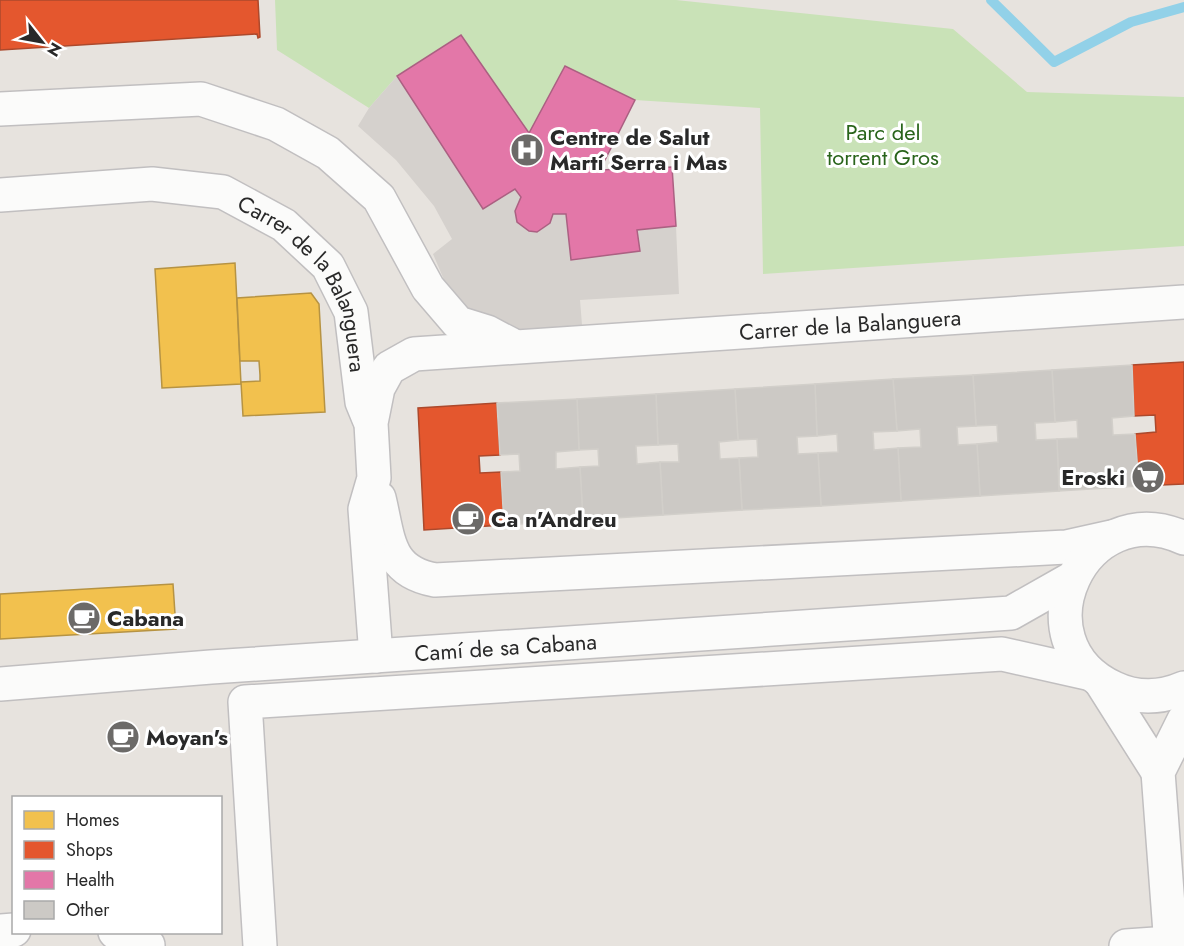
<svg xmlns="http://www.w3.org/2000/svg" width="1184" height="946" font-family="Jost,sans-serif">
	<rect width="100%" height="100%" fill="#e7e3de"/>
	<path fill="#c9e2b7" d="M275,0h401l277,29 74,63 157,5v149l-421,28 -3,-166 -125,-8 -70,-34 -36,67 -68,-97 -64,40 -28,32 -92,-58z"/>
	<path fill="#d5d1cd" d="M397,76l86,133 32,-20 6,8 -6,13 2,12 12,9 9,1 12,-9 3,-9h13l5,46 68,-9 -2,-21 39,-4 3,68 -99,6 2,25 -65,5 -63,-27 -21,-49 19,-15 -18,-33 -38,-46 -38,-34 11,-18z"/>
	<g fill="#f2c14e" stroke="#b69343" stroke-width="1.5">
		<path d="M235,263l6,121 -79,4 -7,-119z"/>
		<path d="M311,293l8,11 6,108 -82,4 -2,-34 19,-1v-6l-1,-14h-19l-3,-63z"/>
		<path d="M173,584l3,45 -176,10v-45z"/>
	</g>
	<g fill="#e4572e" stroke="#ac492c" stroke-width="1.5">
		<path d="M0,0h258l2,37 -2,1 -1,-4 -257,16z"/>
		<path d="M1184,362v122l-45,2 -4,-52 21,-2 -1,-17 -21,1 -2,-51z"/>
		<path d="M497,403l3,52 -21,1 1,17 21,-1 3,53 -80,5 -6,-122z"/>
	</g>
	<path fill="#e377a8" stroke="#ab6082" stroke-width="1.5" d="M461,35l68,98 36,-67 70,34 -35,70 72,-3 4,59 -39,4 3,21 -69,9 -5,-46h-13l-3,9 -13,9 -8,-1 -12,-9 -2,-11 6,-14 -6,-8 -32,20 -86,-133z"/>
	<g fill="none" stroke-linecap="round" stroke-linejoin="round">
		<path stroke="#92d1e8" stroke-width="10" d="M991,0l63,62 77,-40 53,-15"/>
	</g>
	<g fill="#ccc9c5" stroke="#d2cfca" stroke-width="1.5">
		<path d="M1132,365l2,51 -22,2 1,17 22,-1 4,52 -80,5 -2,-52 21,-1 -1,-18 -22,2 -3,-52z"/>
		<path d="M1052,370l3,52 -20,1 1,17 21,-1 2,52 -79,5 -3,-52 21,-2 -1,-17 -21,1 -3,-51z"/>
		<path d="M973,375l3,51 -19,1 1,18 19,-1 3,52 -79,5 -3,-53 23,-1 -1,-18 -23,2 -4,-52z"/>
		<path d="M893,379l4,52 -24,1 1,18 24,-2 3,53 -80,5 -3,-53 20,-1 -1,-18 -20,2 -2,-52z"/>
		<path d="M815,384l2,52 -20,1 1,17 20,-1 3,53 -79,4 -3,-52 19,-1 -1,-18 -19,1 -3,-51z"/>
		<path d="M735,389l3,51 -19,2 1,17 19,-1 3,52 -79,5 -3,-53h19l-1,-18 -20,1 -2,-51z"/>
		<path d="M656,394l2,51 -22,1 1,18 23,-2 3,53 -80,5 -3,-53 19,-1 -1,-17 -19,1 -2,-51z"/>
		<path d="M577,399l2,51 -23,2v17l24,-2 3,53 -79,5 -3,-53 19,-1 -1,-17 -19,1 -3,-52z"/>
	</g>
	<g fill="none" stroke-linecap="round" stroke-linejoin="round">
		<defs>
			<g id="minor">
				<path d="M0,109l201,-10 75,25 52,29 51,45 49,90 30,35 29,9 23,12"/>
				<path id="s1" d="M0,195l152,-11 71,8 61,33 44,41 23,46 11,90 7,17"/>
				<path d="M379,498c10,41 8,73 56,82l631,-33 45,-10"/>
				<path d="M1184,538c-101,-46 -170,104 -70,150 23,11 47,10 70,0"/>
				<path id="s2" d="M376,656l-11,-147 9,-31 -3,-55 7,-35 11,-20 25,-14 770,-52"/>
				<path d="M1101,682l57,90"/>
				<path id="s3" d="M0,684l211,-17 800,-54 60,-34"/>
				<path d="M0,931l14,-1"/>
				<path d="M115,932l33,13"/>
				<path d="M260,946l-15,-244 757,-48 89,20"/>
				<path d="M1126,946l58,-4"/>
				<path d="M1171,946l-13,-174 26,-52"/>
			</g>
		</defs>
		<use href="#minor" stroke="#c1bfc0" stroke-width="36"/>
		<use href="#minor" stroke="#fbfbfa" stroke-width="33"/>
	</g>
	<defs>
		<symbol id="hospital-disc" viewBox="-11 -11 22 22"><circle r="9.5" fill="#6c6a68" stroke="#fff"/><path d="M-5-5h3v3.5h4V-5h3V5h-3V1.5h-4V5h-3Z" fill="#fff"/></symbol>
		<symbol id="supermarket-disc" viewBox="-11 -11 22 22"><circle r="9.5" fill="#6c6a68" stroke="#fff"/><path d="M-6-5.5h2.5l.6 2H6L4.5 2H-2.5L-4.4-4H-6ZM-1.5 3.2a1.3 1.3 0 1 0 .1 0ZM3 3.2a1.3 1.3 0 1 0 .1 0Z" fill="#fff"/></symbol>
		<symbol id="cafe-disc" viewBox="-11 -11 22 22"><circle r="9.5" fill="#6c6a68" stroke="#fff"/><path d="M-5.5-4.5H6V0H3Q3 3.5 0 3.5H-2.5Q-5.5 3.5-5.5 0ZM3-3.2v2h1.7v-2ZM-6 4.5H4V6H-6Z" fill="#fff"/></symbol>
	</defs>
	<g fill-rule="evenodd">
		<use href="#hospital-disc" x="508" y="131" width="38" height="38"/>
		<use href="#supermarket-disc" x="1129" y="458" width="38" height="38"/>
		<use href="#cafe-disc" x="449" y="500" width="38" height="38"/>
		<use href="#cafe-disc" x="65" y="599" width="38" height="38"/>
		<use href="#cafe-disc" x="104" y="718" width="38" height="38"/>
	</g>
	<g text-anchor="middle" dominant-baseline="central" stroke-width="6" stroke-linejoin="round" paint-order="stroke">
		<g font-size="22" fill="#29641b" stroke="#fff">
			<text x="883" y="132">Parc del<tspan x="883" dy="25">torrent Gros</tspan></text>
		</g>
		<g font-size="22" font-weight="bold" fill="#292929" stroke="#fff" text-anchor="start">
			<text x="550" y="137">Centre de Salut<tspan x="550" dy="25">Martí Serra i Mas</tspan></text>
			<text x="1125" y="477" text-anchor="end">Eroski</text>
			<text x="491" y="519">Ca n'Andreu</text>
			<text x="107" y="618">Cabana</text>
			<text x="146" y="737">Moyan's</text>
		</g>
		<g font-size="22" fill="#292929" stroke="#fff">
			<text stroke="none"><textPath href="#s1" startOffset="354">Carrer de la Balanguera</textPath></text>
			<text stroke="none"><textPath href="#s2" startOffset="759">Carrer de la Balanguera</textPath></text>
			<text stroke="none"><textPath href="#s3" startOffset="507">Camí de sa Cabana</textPath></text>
		</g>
	</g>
	<rect x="12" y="796" width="210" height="138" fill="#ffffff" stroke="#a9a9a9" stroke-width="1.5"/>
	<rect x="24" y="811" width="30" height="18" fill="#f2c14e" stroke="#a9a9a9" stroke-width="1.5"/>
	<text x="66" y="826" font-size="18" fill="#292929">Homes</text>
	<rect x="24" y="841" width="30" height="18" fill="#e4572e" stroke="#a9a9a9" stroke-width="1.5"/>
	<text x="66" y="856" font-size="18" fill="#292929">Shops</text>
	<rect x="24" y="871" width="30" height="18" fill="#e377a8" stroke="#a9a9a9" stroke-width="1.5"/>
	<text x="66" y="886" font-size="18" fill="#292929">Health</text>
	<rect x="24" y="901" width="30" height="18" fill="#ccc9c5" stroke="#a9a9a9" stroke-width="1.5"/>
	<text x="66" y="916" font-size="18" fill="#292929">Other</text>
	<g transform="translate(42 42) rotate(121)" stroke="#ffffff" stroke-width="4.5" paint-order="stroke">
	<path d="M0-4.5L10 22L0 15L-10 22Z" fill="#292929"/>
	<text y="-9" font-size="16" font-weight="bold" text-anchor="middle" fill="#292929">N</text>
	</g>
</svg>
